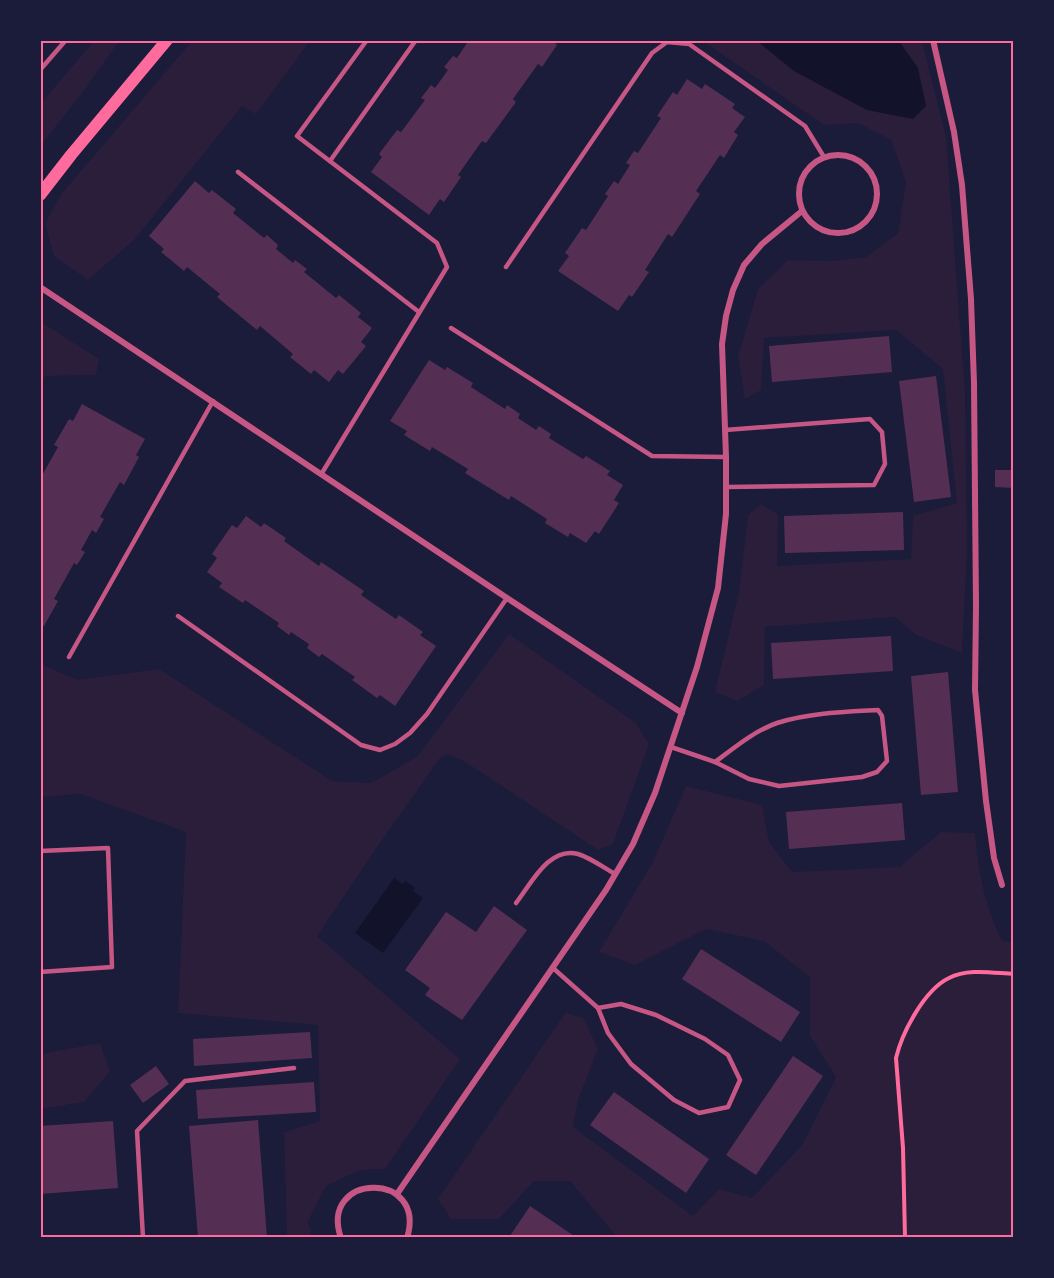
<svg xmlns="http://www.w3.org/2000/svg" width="1054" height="1278" font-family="'Sofia Sans Condensed',sans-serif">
	<rect width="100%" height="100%" fill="#1b1b3a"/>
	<g fill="#2a1e3b">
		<path d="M94,41h25l-34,48 -44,56v-42z"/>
		<path d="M192,41h118l-54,73 -14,-8 -108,134 -46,40 -34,-24 -9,-33 17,-30z"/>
		<path d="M703,41h219l24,96 19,256 2,157 -5,103 -46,-18 -21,-18 -130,10 -1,58 -27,16 -22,-9 24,-100 9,-77 13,-11 17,10 -1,52 134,-7 2,-43 44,-13 -14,-134 -47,-39 -132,8 -3,52 -16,9 -7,-42 20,-68 30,-29 44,1 34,-4 32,-24 8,-51 -15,-42 -33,-17 -34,2z"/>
		<path d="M41,322l58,37 -3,16 -51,1 -4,7z"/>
		<path d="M509,634l127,89 13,21 -36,100 -15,6 -131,-87 -19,-9 -8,4 -65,92 -58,86 143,123 -75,110 -25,1 -34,16 -18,35 4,16h-25l-3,-105 36,-11 -2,-96 -140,-12 8,-181 -105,-38 -40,3v-133l36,16 82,-11 173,112 39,2 46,-26z"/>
		<path d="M686,786l76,19 7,37 23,30 107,-5 42,-35 34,1c3,40 10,71 27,108l11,1v295h-396l-47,-56h-36l-35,38h-48l-13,-20 128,-187 18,7 14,30 -20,51 -5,27 120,89 26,-27 33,9 51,-54 33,-67 -26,-41v-59l-46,-36 -58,-12 -71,36 -36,-13 54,-90z"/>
		<path d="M100,1043l10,28 -26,31 -43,7v-53l5,-3z"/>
	</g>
	<g fill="#12122b">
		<path d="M757,41h142l19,27 8,38 -13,13 -46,-9 -73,-39z"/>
		<path d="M394,878l9,6 2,-3 10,7 -2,3 10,7 -40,55 -28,-20z"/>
	</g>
	<g fill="#542f53">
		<path d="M469,40h86l-1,2 3,3 -15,22 -4,-3 -25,35 3,3 -30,41 -4,-2 -24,34 3,2 -17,25 -4,-3 -11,16 -58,-43 11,-15 -3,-3 18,-24 4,2 24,-32 -4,-2 10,-13 4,3 13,-18 -4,-3 9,-11 4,2z"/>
		<path d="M687,79l15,10 3,-5 30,20 -3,4 13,9 -11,15 4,3 -14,23 -4,-3 -24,36 4,3 -28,43 -4,-3 -23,36 4,2 -17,25 -3,-2 -11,16 -60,-40 11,-15 -4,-3 17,-25 4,2 22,-34 -3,-2 9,-13 4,3 12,-19 -4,-2 8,-12 4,2 23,-35 -4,-2 16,-24 4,3z"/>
		<path d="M195,181l14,12 3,-3 24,19 -3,4 31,25 3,-3 11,10 -2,4 17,14 2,-3 12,9 -3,3 32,26 3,-3 22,18 -3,4 14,11 -11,14 5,4 -23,28 -5,-4 -9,12 -15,-12 -3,4 -21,-17 3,-3 -33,-28 -3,4 -40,-33 3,-3 -33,-27 -3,4 -23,-19 3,-3 -15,-13z"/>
		<path d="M889,336l3,36 -120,10 -3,-36z"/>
		<path d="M429,360l16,10 2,-3 26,16 -2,4 34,22 2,-4 13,9 -2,4 18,12 3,-4 12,8 -2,4 34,21 3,-3 24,15 -3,4 16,10 -9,15 5,3 -20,31 -4,-3 -9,12 -16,-10 -2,4 -23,-14 2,-4 -36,-23 -2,4 -44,-27 3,-4 -36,-22 -2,4 -26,-16 3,-4 -17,-10z"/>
		<path d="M936,376l15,121 -37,5 -15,-121z"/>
		<path d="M82,404l63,35 -9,16 3,2 -15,28 -4,-3 -20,35 4,2 -8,14 -4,-3 -11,20 4,2 -8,13 -3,-2 -20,36 4,2 -14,25 -4,-2v-145l18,-32 -4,-2 15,-26 4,2z"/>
		<path d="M995,470h19v18l-19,-1z"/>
		<path d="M903,512l1,38 -119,3 -1,-37z"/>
		<path d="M246,516l15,11 3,-4 22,15 -2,3 35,25 2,-4 43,29 -3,4 35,24 3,-4 24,17 -3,3 16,11 -41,60 -15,-11 -3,3 -25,-18 3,-3 -33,-23 -3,3 -12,-9 2,-4 -18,-12 -2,3 -12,-9 2,-3 -34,-23 -2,3 -24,-16 3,-4 -15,-11 10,-14 -5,-4 20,-29 5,3z"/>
		<path d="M891,636l2,35 -120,8 -2,-36z"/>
		<path d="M948,672l10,120 -37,3 -10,-119z"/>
		<path d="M902,803l3,37 -116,9 -3,-37z"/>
		<path d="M494,906l33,24 -65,90 -37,-25 5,-7 -25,-18 41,-58 30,20z"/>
		<path d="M701,949l99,63 -19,30 -99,-63z"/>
		<path d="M310,1032l2,26 -118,8 -1,-27z"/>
		<path d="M793,1056l30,20 -67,99 -30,-20z"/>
		<path d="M156,1066l13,18 -26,19 -13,-18z"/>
		<path d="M314,1082l2,30 -118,7 -2,-29z"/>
		<path d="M614,1092l95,67 -23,34 -96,-68z"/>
		<path d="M258,1120l9,118h-69l-9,-112z"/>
		<path d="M113,1121l5,67 -78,6v-68z"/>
		<path d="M530,1206l47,32 -67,-2z"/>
	</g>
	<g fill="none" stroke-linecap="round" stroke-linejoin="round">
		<path stroke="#ff6b9d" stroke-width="4" d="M905,1238l-2,-90 -7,-90c6,-25 28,-68 53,-80 19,-10 44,-5 65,-4"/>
		<g stroke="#c65784" stroke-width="4.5">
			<path d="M40,70l26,-30"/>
			<path d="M330,161l86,-121"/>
			<path d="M238,172l181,140"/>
			<path d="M506,267l146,-214 15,-11 22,2 116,82 19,31"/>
			<path d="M451,328l201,128 74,1"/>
			<path d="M725,430l145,-11 12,13 3,32 -11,21 -148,2"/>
			<path d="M322,473l125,-206 -10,-24 -140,-107 70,-96"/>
			<path d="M178,616l183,129 19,5 15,-6 15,-11 17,-19 80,-116"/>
			<path d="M69,657l144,-256"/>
			<path d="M878,710l4,6 5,45 -10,11 -15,5 -83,9 -30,-7 -34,-17c19,-14 39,-31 62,-39 32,-10 67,-11 101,-13z"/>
			<path d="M671,747l44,15"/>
			<path d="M40,851l68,-3 4,119 -72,5"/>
			<path d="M516,903c15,-19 33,-57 62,-49 13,4 26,14 37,20"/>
			<path d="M553,968l45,40"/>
			<path d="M621,1004l35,11 49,24 23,16 12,25 -12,27 -29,6 -25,-13 -43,-36 -23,-31 -10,-25z"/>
			<path d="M143,1238l-6,-107 48,-50 109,-13"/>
		</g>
		<g stroke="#c65784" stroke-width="6">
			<path d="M933,40l21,92 8,53 9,114 3,84 2,223 -1,84 11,111 8,57 8,27"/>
			<circle cx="838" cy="194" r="39"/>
			<path d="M40,287l467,311 175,115"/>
			<path d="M397,1194l209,-304 27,-46 22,-51 42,-126 21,-79 8,-74v-57l-4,-113 4,-28 7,-26 11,-25 18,-21 40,-33"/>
			<path d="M341,1238c-23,-66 87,-68 66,0"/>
		</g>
		<path stroke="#ff6b9d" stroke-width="12" d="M40,195l31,-40 96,-115"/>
	</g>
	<rect width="1054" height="1278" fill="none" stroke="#1b1b3a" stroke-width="84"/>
	<rect x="42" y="42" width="970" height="1194" fill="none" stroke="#ff6b9d" stroke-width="2"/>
</svg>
